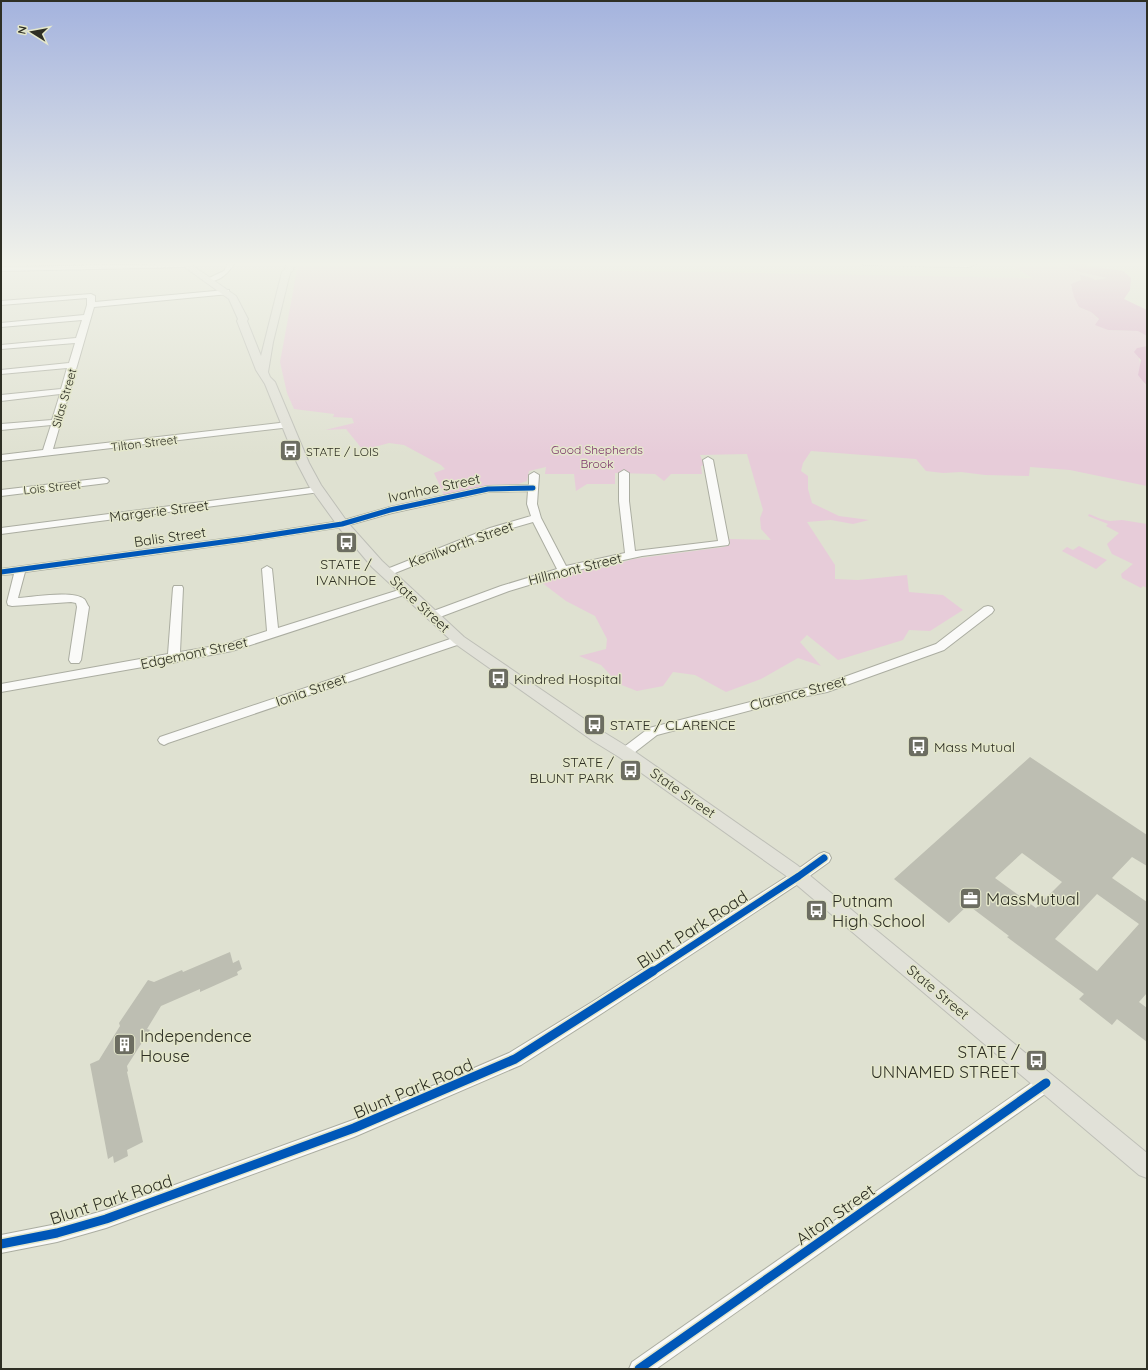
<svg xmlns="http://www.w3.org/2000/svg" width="1148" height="1370" font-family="Quicksand,sans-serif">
	<rect width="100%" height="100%" fill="#dfe1d1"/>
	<g fill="#e7ccd9">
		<path d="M1008,263h52l20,9 28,6 -13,2 -6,-3 -9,-1 1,4 -2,27 12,5 8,8 -3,5 12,5 30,1 9,5v10l-10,2 7,36 3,2v100l-77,-16 -40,-3 -1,9 -44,-1 -24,-3 -18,1 -17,-2 -10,-12 -105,-8 -8,12 -2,8 7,5v13l4,14 27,13 30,4 -16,4 -22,-4 -24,2 28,43v14l23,1 49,-5 2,17 34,3 20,15 -33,21 -21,-1 -6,10 -65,20 -31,-25 -7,7 21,24 -23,-8 -37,21 -35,13 -31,-17 -22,-3 -10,14 -26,5 -18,-7 -18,-19 -22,-9 27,-7 1,-10 -12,-23 -29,-15 -25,-19 46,-13 21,-2 25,-8 91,-12 6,-2 -1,-6 42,1 -10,-11 -1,-11 3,-8 -16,-56 -47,1 4,10 -3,1 1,8h-31l-7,7 -9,-7 -40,-1v11h-28l-11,7 -2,-17h-29l1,-7 -17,4 -2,10 -9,3 -29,1 -45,10 -10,-22 11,-4 -4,-4 -37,-20 -15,-2 -26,7 -17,-21 -21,1 29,-7 -2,-5 -19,-1 1,-3 -40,-5 -7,-16 -7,-31 18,-97 734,13z"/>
		<path d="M1089,514l12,5 9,2 12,-1 25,4v64l-4,-2 -2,2 -19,-10 -1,-4 12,-10 -21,-10 -5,-10 12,-11 -13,-7 2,-2 -20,-8z"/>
		<path d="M1079,546l28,14 -11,9 -34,-18 5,-4 6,3z"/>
	</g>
	<g fill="#deb2ce">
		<path d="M1060,263h25l3,3 35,5 8,7 -1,12 -6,9 23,11v26l-9,-5 -30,-1 -13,-5 4,-6 -8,-7 -12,-5 -5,-10 -3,-13 10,-4 -1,-5 9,2 6,3 12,-2 -27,-6z"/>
		<path d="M1147,346v40l-9,-11 3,-15 -7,-8 3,-4z"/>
	</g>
	<g fill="#bdbeb2" fill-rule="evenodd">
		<path d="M1030,757l117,78v31l-15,-9 -20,21 35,24v91l-8,9 8,6v34l-30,-23 -5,6 -33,-26 5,-5 -77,-57 2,-1 -41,-31 -19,18 -55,-44zM1022,853l40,29 -26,26 -41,-30zM1097,894l42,30 -42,47 -42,-32z"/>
		<path d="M230,952l3,11 6,-3 3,9 -5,3 1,3 -38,17v-3l-39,17 -14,23 3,1 -23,36 1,5 -1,1 16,70 -16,8 1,6 -14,7 -1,-7 -5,3 -18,-95 9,-4 21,-34 -1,-3 29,-43 6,2 28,-12 1,2z"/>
	</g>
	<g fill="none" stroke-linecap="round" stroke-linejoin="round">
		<defs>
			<g id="minor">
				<path d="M229,263h6c-6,9 -16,20 -28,18v-2l17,-8z"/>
				<path d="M861,263h118l-11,4 -104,-2z"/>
				<path d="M187,264l3,2 -1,1 -188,4v-4z"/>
				<path d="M226,290h3v4l-135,13 -41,142 235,-27 3,1 1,2 -1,2 -290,34v-6l42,-5 8,-25 -50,5v-6l51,-4 8,-26 -59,7v-6l60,-6 6,-21 -66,6v-4l68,-7 6,-20 -74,6v-4l75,-7 6,-18 -81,7v-4l83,-8 3,-10v-7l-86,7v-4l90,-7 4,2v6z"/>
				<path d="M708,457l5,3 16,83 -1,2 -86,11 -60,13 -73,22 -77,29 -4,-1 -2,-3 2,-3 73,-27 56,-17 -24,-47 -35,10 -108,43 -4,1 -5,-3 1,-2 108,-43 41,-12 -4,-12 1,-13 -40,1 -96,21 -50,14 -97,15 -220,30 -7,26c14,-1 56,-8 66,1 2,1 3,6 5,8l-8,53 -2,3h-8l-2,-3 8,-53 -1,-4 -5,-1 -59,4 -4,-1 -1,-3 7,-28 -13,1v-6l244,-33 96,-15 49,-14 98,-21 41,-1v-10l5,-3 5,3 -2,29 4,14 25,48 59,-13 -6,-52v-28l5,-3 5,3v28l6,50 83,-10 -15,-81z"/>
				<path d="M104,478l3,1 2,2 -2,2 -106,13v-6z"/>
				<path d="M317,487l5,3 -2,2 -319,42v-6z"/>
				<path d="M267,566l5,3 6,59 124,-39h8l1,2 -1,2 -178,58 -53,10 -5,2 -3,-1 -170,30v-8l167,-30 5,-66 1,-2h8l1,2 -3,64 47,-8 40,-13 -5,-62z"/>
				<path d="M988,606l4,1 2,3 -2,3 -48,37 -117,42 -30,6 -140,37 -27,21 -5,2 -5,-2 -1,-3 1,-3 29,-22 148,-38 25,-5 114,-41 48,-37z"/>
				<path d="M459,636l4,1 2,3 -2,3 -295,100 -4,2 -4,-2 -2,-3 2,-3z"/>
				<path d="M824,852l5,2 2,4 -2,4 -25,18 -200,132 -83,53 -167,72 -248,91 -49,14 -56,11v-18l56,-11 49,-14 247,-90 156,-67 83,-51 202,-130 25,-18z"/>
				<path d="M1046,1075l6,2 2,6 -2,6 -396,280h-27l3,-7 408,-285z"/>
			</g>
			<path id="major" d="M179,263h10l47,33 12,23 -1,2 14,35 21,-84 3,-3 2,-6h8l-2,7 -3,3 -17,69 -5,30 2,5 5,5 34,81 12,22 27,38 34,38 82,76 141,96 26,16 166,116 350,288v25l-8,-3 -354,-300 -166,-118 -26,-16 -139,-98 -82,-76 -32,-38 -31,-43 -12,-23 -32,-79 -9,-14 -19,-49 1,-2 -9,-20z"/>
		</defs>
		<use href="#minor" stroke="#abada1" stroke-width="2"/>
		<use href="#major" stroke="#bebfb7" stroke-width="2"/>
		<use href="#minor" fill="#fafaf8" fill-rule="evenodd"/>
		<use href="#major" fill="#e1e1d8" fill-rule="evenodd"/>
		<defs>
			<path id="cycleway-far2" d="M1,572l244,-33 97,-15 48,-14 98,-21 45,-1"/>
			<path id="cycleway-far1" d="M652,972l147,-96 25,-18"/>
			<g id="cycleway">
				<path d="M1,1244l56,-11 49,-14 248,-91 161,-69 138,-88"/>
				<path d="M639,1369l407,-286"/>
			</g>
		</defs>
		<use href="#cycleway-far2" stroke="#e4e7cb" stroke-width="7"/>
		<use href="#cycleway-far1" stroke="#e4e7cb" stroke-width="10"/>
		<use href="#cycleway" stroke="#e4e7cb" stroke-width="12"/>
		<use href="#cycleway-far2" stroke="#0057b8" stroke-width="5"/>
		<use href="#cycleway-far1" stroke="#0057b8" stroke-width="7"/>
		<use href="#cycleway" stroke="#0057b8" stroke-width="9"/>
	</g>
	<linearGradient id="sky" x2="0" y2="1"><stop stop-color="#a4b3de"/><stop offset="0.58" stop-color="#f1f2ea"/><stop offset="1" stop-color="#f1f2ea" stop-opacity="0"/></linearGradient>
	<rect width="1148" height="455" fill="url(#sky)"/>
	<defs>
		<symbol id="bus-square" viewBox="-11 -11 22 22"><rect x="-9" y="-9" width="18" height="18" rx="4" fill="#6c6d61" stroke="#e4e7cb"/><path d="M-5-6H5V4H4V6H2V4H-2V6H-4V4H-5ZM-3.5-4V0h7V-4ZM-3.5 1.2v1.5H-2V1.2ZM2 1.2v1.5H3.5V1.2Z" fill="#fff"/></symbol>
		<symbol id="office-square" viewBox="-11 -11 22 22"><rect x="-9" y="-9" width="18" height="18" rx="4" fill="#6c6d61" stroke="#e4e7cb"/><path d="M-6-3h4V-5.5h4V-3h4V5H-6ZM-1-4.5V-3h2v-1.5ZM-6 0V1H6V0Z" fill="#fff"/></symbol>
		<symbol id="building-square" viewBox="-11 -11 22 22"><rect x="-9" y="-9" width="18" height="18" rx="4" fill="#6c6d61" stroke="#e4e7cb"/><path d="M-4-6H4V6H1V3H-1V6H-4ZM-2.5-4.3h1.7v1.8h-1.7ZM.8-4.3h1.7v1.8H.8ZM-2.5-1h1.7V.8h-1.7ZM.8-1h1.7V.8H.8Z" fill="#fff"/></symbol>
	</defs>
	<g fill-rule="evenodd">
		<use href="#bus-square" x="278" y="438" width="25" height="25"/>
		<use href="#bus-square" x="334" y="530" width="25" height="25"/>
		<use href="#bus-square" x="486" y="666" width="25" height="25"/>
		<use href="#bus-square" x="582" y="712" width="25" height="25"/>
		<use href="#bus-square" x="906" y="734" width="25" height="25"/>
		<use href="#bus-square" x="618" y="758" width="25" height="25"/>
		<use href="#office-square" x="958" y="886" width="25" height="25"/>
		<use href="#bus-square" x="804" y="898" width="25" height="25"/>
		<use href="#building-square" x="112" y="1032" width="25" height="25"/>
		<use href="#bus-square" x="1024" y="1048" width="25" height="25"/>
	</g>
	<g text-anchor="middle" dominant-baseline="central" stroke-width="3" stroke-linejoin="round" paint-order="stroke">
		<g font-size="12" fill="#2e2f24" stroke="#e4e7cb">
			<text transform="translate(64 398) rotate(-74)">Silas Street</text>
			<text transform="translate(144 443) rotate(-7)">Tilton Street</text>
			<text transform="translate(52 487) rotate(-6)">Lois Street</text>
		</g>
		<g font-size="12" fill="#7a3069" stroke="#e4e7cb">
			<text x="597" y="449">Good Shepherds<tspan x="597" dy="14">Brook</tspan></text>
		</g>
		<g font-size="12" fill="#2e2f24" stroke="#e4e7cb" text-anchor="start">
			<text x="306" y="451">STATE / LOIS</text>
		</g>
		<g font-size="14" fill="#2e2f24" stroke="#e4e7cb">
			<text transform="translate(434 488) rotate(-12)">Ivanhoe Street</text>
			<text transform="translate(159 511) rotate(-7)">Margerie Street</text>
			<text transform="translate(170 537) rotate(-8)">Balis Street</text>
			<text transform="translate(461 544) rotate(-20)">Kenilworth Street</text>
			<text transform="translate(575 569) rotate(-14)">Hillmont Street</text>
			<text transform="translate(420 604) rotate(43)">State Street</text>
			<text transform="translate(194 653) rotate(-12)">Edgemont Street</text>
			<text transform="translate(311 690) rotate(-19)">Ionia Street</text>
			<text transform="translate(798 693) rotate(-15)">Clarence Street</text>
			<text transform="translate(683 793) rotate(35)">State Street</text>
			<text transform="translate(938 992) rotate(40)">State Street</text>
		</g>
		<g font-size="14" fill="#2e2f24" stroke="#e4e7cb" text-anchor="start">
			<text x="346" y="564" text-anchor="middle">STATE /<tspan x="346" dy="16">IVANHOE</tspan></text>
			<text x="514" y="679">Kindred Hospital</text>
			<text x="610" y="725">STATE / CLARENCE</text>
			<text x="934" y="747">Mass Mutual</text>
			<text x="614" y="762" text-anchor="end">STATE /<tspan x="614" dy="16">BLUNT PARK</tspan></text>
		</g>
		<g font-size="17" fill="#2e2f24" stroke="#e4e7cb" text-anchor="start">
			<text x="986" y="898">MassMutual</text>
			<text x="832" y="900">Putnam<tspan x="832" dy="20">High School</tspan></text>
			<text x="140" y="1035">Independence<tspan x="140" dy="20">House</tspan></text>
			<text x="1020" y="1051" text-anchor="end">STATE /<tspan x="1020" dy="20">UNNAMED STREET</tspan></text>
		</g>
		<g font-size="17" fill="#2e2f24" stroke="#e4e7cb">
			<text transform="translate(692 929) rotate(-33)">Blunt Park Road</text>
			<text transform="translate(413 1088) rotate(-23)">Blunt Park Road</text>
			<text transform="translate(111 1199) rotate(-18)">Blunt Park Road</text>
			<text transform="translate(835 1214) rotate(-35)">Alton Street</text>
		</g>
	</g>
	<rect width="1148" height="1370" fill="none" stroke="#2e2f24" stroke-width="4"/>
	<g transform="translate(32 32) rotate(281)" stroke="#e4e7cb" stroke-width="3" paint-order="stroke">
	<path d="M0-3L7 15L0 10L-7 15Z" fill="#2e2f24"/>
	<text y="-6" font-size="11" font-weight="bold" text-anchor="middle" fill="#2e2f24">N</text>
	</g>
</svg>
